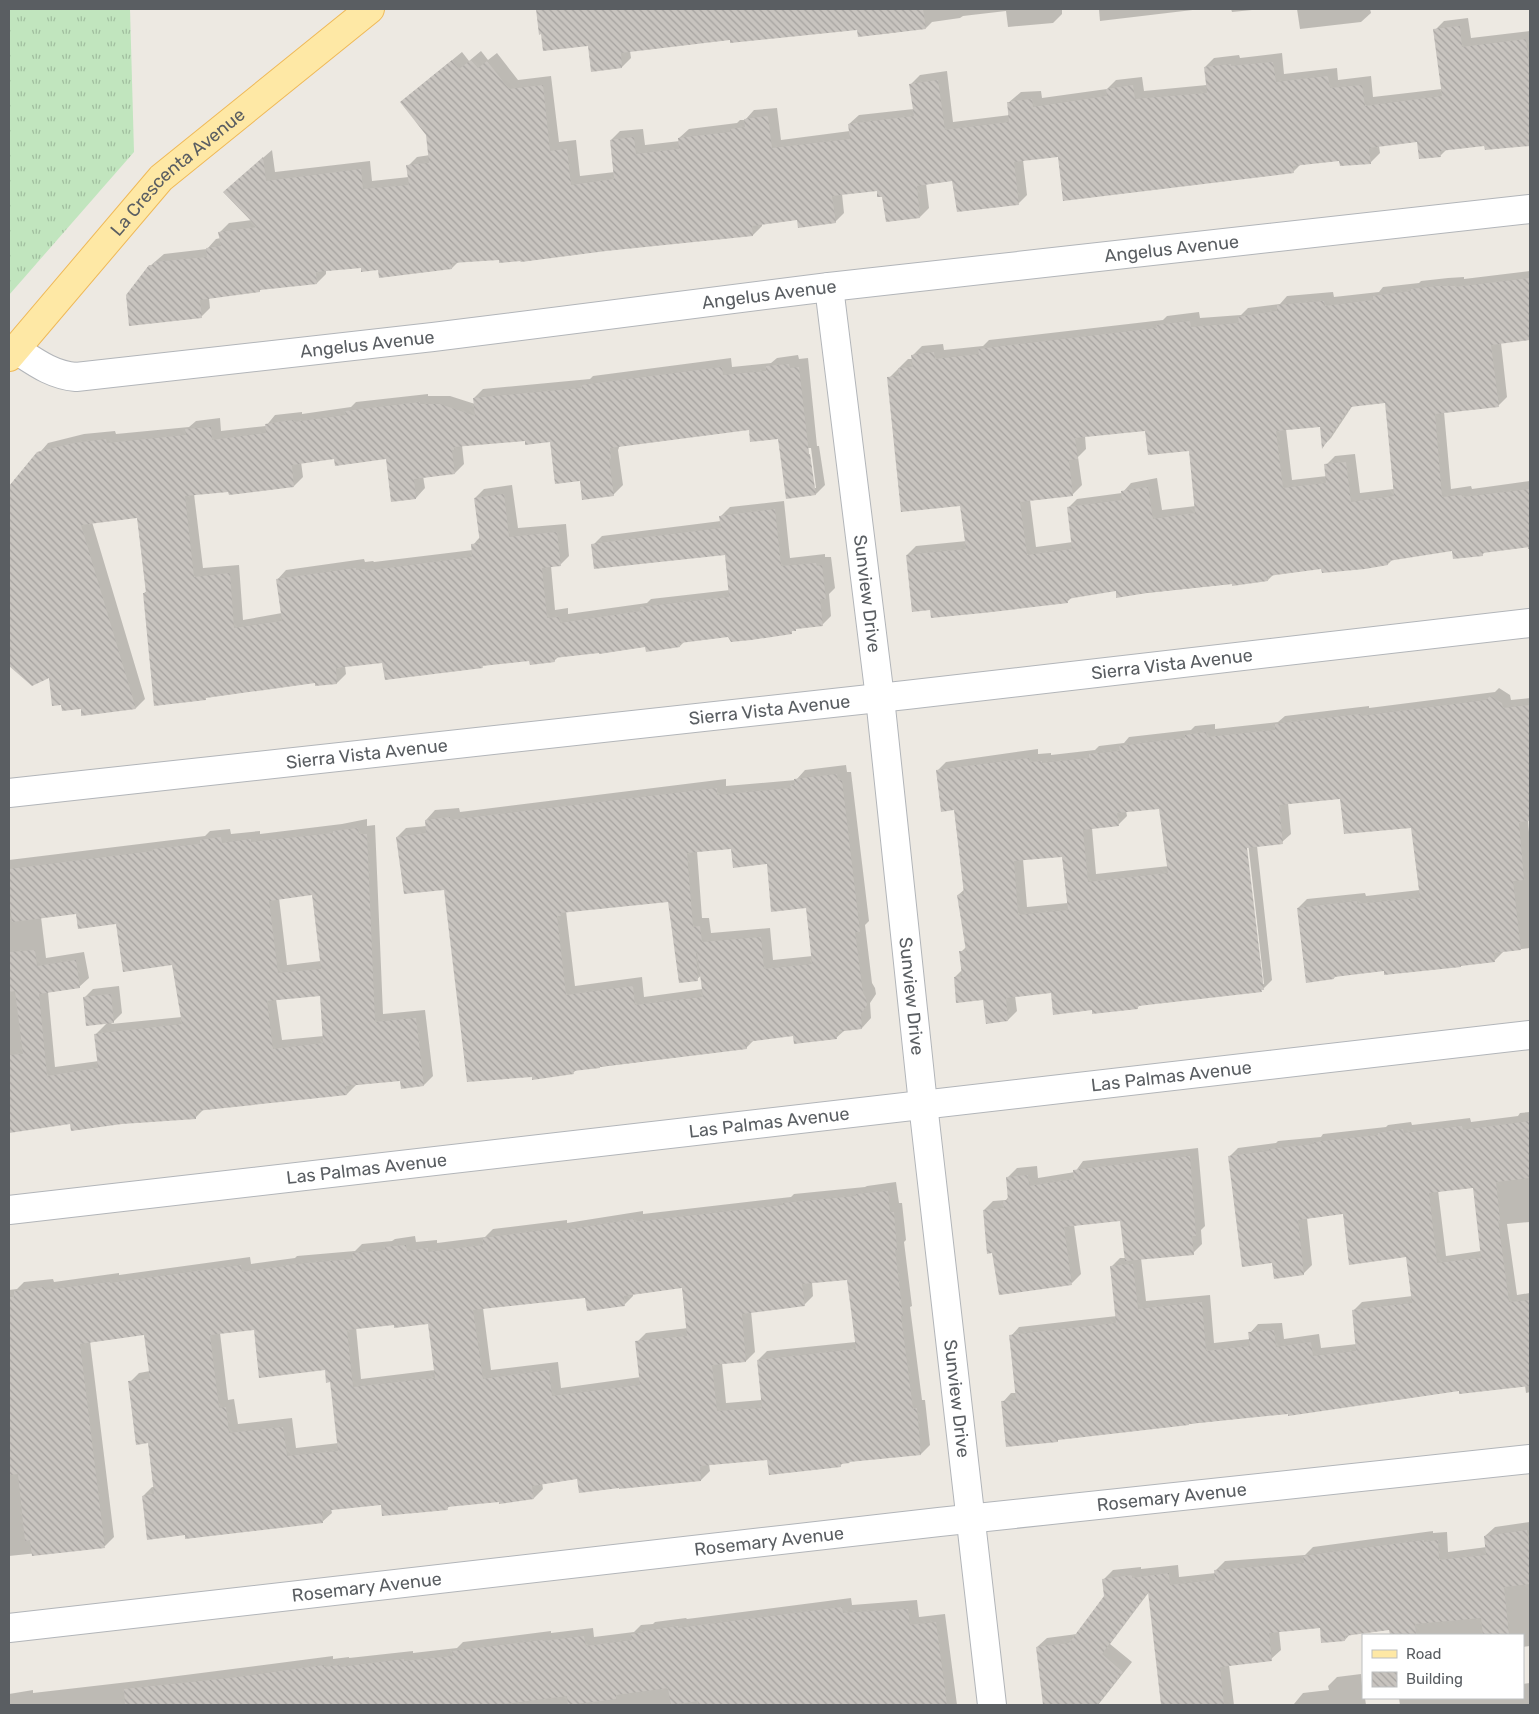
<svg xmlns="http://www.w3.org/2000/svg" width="1539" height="1714" font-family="Rubik,sans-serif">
	<defs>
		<pattern id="grass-tufts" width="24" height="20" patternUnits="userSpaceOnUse" patternTransform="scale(1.25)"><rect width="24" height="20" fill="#c1e5be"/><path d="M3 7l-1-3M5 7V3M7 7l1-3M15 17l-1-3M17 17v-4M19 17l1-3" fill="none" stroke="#a0bd9e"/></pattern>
		<pattern id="building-back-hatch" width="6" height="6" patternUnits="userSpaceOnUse" patternTransform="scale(1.25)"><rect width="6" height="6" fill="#c8c4bf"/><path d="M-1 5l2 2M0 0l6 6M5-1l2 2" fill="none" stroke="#a5a29f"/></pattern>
	</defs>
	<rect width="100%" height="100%" fill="#ede9e2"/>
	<path fill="url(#grass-tufts)" d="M9,9h121l4,143 -125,143z"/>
	<g fill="#0003" fill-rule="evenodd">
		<path d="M537,9h525v5l-9,9 -45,4 -2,-16 -43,5 -3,2 -28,4 -6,6 -43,6 -24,2 -1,-8 -127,10 -101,13 1,7 -9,9 -32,-23 -50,-11z"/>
		<path d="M1099,9h102l-101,12z"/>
		<path d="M1231,9h31l-30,3z"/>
		<path d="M1297,9h73l1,4 -10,9 -61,7z"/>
		<path d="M1468,18l3,20 59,-7v113l-44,5v-5l-39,5 -7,7 -22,-15 -39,5 1,7 -9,9 -31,-2 -39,4 -8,8 -234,-16 -36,4 4,35 -9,9 -65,-24 -27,3 3,25 -9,9 -36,-22 -6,-5 -36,4 2,19 -9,9 -37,-4 -36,5v3l-9,9 -295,27 -6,6 -73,1 -17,-2 -36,3v4l-9,9 -55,5 -3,3 -50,7 1,10 -9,9 -51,-51 14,-12 43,-5 9,-10 5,-1 -1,-6 9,-9 23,-3 -18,-37 38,-33 3,22 95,-11 2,20 37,-4 -1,-11 9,-9 13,-2 -3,-21 -26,-32 61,-50 7,9 12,-10 7,9 9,-7 21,27 33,-4 8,66 17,-2 4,36 35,-4 -4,-32 9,-9 23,-2 2,16 35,-4 -1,-3 10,-9 48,-6 3,-3h5l9,-10 23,-2 4,32 69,-9 -1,-7 10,-9 55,-6 -3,-25 9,-9 27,-4 6,51 57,-7 -2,-12 13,-11 20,-1 1,7 65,-9 9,-9 26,-3 2,14 63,-6 -2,-18 9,-9 25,-3 1,3 42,-5 2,21 53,-6 1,12 33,-4 2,21 69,-8 -7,-59 9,-9z"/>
		<path d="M1530,271v68l-29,4 6,54 -9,9 -54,6 7,77 20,-3 1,3 58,-8v68h-2v-3l-42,5 -3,3 -29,-4 -61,9 -5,5 -66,3 -48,7 -6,6 -151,16v-6l-45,7 -5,5 -160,-47 9,-9 51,-5 -5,-37 -73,-126 19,-19h5v-4l9,-9 21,-2 1,6 39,-4 6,-6 174,-20 4,-4 32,-4 1,6 41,-3 7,-7 32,-4 7,-8 46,-4 1,5 45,-5 4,-5 36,-4 2,-2 27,-3 16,-1v2zM1386,402l8,87 -34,4 -5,-39 -20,2 -9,9 1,11 -35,4 -6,-51 35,-3 2,20 8,-8 22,-33zM1146,430l44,19 6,57 -34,4 -5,-32 -26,5 -9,10 -45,6 -9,9 5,34 -37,5 -6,-47 43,-6 9,-9 -4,-28 8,-8 -1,-13z"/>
		<path d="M798,355l1,4 9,-1 9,88h2l6,39 -9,9 -37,-56 -29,-9 -130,16 -2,5 5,35 -9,9 -31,4 -2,-18 -30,-39 -25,-1 -64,5 2,19 -9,9 -32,3 2,12 -9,10 -24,2 -5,-43 -52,1 -34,4 2,15 -9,9 -100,8 9,74 36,-3 4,55 39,-7 -5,-33 9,-10 78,-11 1,3 8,-1 1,1 99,-12v-5l7,-8 -5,-39 9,-9 28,-4 6,43 48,-4 3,32 -9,9 -9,1 4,44 13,-2v6l79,-11 4,-4 79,-9 -4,-37 -133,-8 9,-9 119,-15v-5l9,-9 54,-6 6,57 35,-4v3h6l4,31 -6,6 2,22 -9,9 -24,2 -7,5 -62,4 -45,6 -4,4h-34l-87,10 -5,5 -23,-2 -46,5 -3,3 -98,-5 -39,4 1,8 -9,9 -21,-2 -109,16 -2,2 -61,-106 3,-2 -9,-74 -46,5 53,177 -9,9h-54l-32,-32 -18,8 -23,-19v-177l39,-45 36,-9 31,-3 1,3 73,-7 7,-6 24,-3 1,13 45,-5 9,-11 27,-3v2l49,-7 5,-5 72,-8v2h22l25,8 -1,-6 9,-9 107,-10 3,-3 138,-18 1,9 39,-4 6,-5zM808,448h3l5,40h-2z"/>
		<path d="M1499,688l11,7 1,5 19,-2v122h-2l2,24v104l-26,3 -10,10 -109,9 -48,5 -3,3 -36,-70 9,-9 58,-6 1,3 54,-6 -8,-63 -70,-30 -54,6 3,31 -9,8 -25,4 15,134 -11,11 -121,14 -2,2 -45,2 -41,-17 -37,4 2,15 -9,9 -23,-22 -30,-21 7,-7 -1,-18 6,-6 -9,-51 7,-6 -10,-80 -18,-38 9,-9 92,-13v5l13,-1v2l44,-5 4,-4 25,-3 5,-6 62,-7 4,-4 20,-2v5l63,-7 7,-6 84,-10v2l126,-16zM1161,807l8,59 -73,8 -4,-46 26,-3 9,-9 -1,-5zM1246,842h2l16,142h-2zM1063,855l5,48 -41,4 -4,-48z"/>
		<path d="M846,765l1,7h4l18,149 -4,4 7,58 3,5 1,6 -6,9 1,15 -9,10 -17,2 -9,8 -42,-4 -39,5 -9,9 -170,22 -3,3 -128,-184 -48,-52 9,-9 21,-2 -1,-6 9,-10 24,-2 1,4 266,-33v7l70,-6 9,-10zM732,847l36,16 39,44 6,49 -40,4 -3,-32 -59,5 -2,-15h-7l-5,-67zM669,901l28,78 5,-4 1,14 -59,8 -2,-20 -67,9 -9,-75z"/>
		<path d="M367,819v7l8,-1 8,189 42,-4 8,66 -9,9 -22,-6 -46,6 -9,9 -143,15 -8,8 -125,5 -62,10v-272l196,-24 5,-5 20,-2 1,5 29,-3v3l82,-10zM313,894l8,67 -34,4 -8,-67zM77,912l40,11 57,40 8,54 -71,7 11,-11 -3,-27 -26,3 -9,9 23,25 -11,11 3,27 -44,6 -7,-75 31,-5 10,-9 -5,-26 -38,6 -5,-41zM321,995l3,41 -42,4 -6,-41z"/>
		<path d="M1530,1112v110l-23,2 10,71 13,-2v99l-4,1 -1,-8 -65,4 -171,24 -229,25 -3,3 -54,-39 8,-9h5l-5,-57 8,-9 98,-11 -6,-49 9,-9h6l-4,-39 -48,6 7,49 -9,9 -88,-73 9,-9 13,-1 3,-4 -1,-19 9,-9 20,-2 1,12 37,-6 8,-11 115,-13 7,78 -4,4 1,14 -9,9 -52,5 5,43 64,-6 4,48 36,-4v-6l8,-9 24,-1 2,16 35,-5 2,14 36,-4 -3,-34 8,-8 51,-6 -6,-40 -63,-43 -37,5 5,47 -9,9 -30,-13 -44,-104 9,-9 38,-5 2,-2 43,-4 2,-3 63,-7 2,-2 23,-3 1,3 58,-7 1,4 47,-6 2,-3zM1474,1186l7,65 -35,5 -8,-66z"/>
		<path d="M896,1182l3,21h3l4,37 -2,2 8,64 -2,1 12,93h3l5,45 -9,9 -70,6 -8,3 -3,3 -72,-8 -59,6 1,7 -9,9 -123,-2 -36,5 1,6 -9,9 -84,7 -3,4 -65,-5 -51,5 1,4 -10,9 -136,12 -43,-38 9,-9h3l-6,-45 -19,-60 9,-9 11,-2 -5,-37 -55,7 24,196 -9,9 -96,10v-266l8,-1 7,-7 29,-3 1,3 65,-9v2l131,-18 1,7 44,-6 2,-2 58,-5 7,-7 30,-3 3,-2 20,-3 1,6 21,-2v3l48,-6 8,-8 74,-9v3l76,-12v3l148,-17 3,-3 71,-7 2,-1zM848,1278l8,64 -89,9 -9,9 4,40 -36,3 -4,-40 24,-2 9,-9 -4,-41 53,-6 9,-9 -1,-14zM683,1287l5,41 -42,5 -9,9 4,35 -80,11 -3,-26 -67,8 -8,-62 103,-11 38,8 9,-9v-2zM430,1322l5,48 -74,9 -5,-52 39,-4zM255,1329l71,40 5,12 8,62 -43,5 -4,-30 -54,6 -4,-25 -6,1 -8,-67z"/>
		<path d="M1530,1522v124l-7,1v-12h-132l-1,-7 -39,5 -6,7 -24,-14 -42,5 2,19 -10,9 -42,6 5,40h-72l-13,-113 -39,52 22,18 -34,43h-54l-7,-58 10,-9 30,-4 28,-37 -1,-18 9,-9 28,-3v2l37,-4 1,12 37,-4v-3l9,-9 80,-6 8,-8 120,-16v2l14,-1 1,20 39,-5 -2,-11 10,-9z"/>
		<path d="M851,1598l1,7 65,-5 2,17 26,-3 12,91h-89l-2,-17 -36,4 2,13h-823v-11l24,-4v3l113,-13 187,-24v3l16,-2v1l64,-7v2l44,-5 6,-6 88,-11v2l42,-5 1,9 40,-5 7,-7 12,-1 2,-2 31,-4 1,1z"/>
		<path d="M1361,1674l2,24h2l1,7h-82l10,-1 9,-11 26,-3 -1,-4 9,-9z"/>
		<path d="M1530,1683v22h-130l-1,-7h124v-14z"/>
	</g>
	<g fill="url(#building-back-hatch)" fill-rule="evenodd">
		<path d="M536,9h387l3,20 -68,8 -1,-7 -127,13v-3l-109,13 1,15 -31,4 -3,-26 -45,5 -2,-17 -2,1z"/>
		<path d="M1460,26l2,21 64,-8 4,37v70l-45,4 -1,-4 -44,5 1,6 -22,2 -2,-17 -48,6 2,16 -31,2 -1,-5 -46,5 1,7 -231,28 -5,-44 -44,5 5,43 -62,7 -5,-31 -35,5 3,32 -34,4 -4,-25h-5v-6l-45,5 4,27 -38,5 -1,-8 -45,6 1,10 -147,15 -85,11 -1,-1 -21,2v-3l-47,3v6l-73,9 -1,-8 -17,2v-4l-45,4 1,12 -57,6v2l-60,8 2,18 -73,8 -3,-31 23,-30h5v-3l53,-5 -1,-9 15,-2 -3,-14 39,-5 -34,-35 40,-35 3,24 95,-12 2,20 46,-4 -3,-20 23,-2 -3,-28 -26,-33 52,-42 7,9 12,-9 7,8 9,-7 22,28 34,-4 7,66 17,-2 4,36 43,-6 -4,-39 24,-3 2,17 43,-5 -1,-11 52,-6v-3l15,-2 -1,-8 24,-3 4,32 78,-9 -2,-15 66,-8 -5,-32 29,-4 7,50 64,-8 -2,-20h4v-1l21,-2 1,8 74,-11 -1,-7 27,-4 2,14 72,-6 -3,-26 27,-3v2l42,-4 3,20 52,-6 2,12 32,-3 3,21 77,-10 -9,-67z"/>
		<path d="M1530,278v62l-39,5 8,62 -64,7 7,83 20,-2 1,2 67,-8v58l-47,6v3l-30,3 -1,-8 -64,10v4l-23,4 -43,4 -1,-4 -53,7v5l-36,5v-2l-85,9 -31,5v-7l-49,8 1,4 -85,10 -52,5 -1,-8 -18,2 -6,-57 60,-6 -6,-43 -59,6 -14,-135 12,-1 -1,-8 15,-1 -2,-12 23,-3 1,7 44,-5 -1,-5 179,-21 -1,-3 34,-4 1,6 48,-4 -1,-6 39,-6v-6l47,-4 1,5 48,-6v-4l38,-5v-2l27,-3h17v1zM1385,403l9,93 -43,6 -5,-40 -22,2 2,19 -43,5 -7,-57 44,-4 2,22 28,-42zM1145,431l3,24 41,-4 6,62 -42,6 -5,-32 -27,4 1,9 -55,7 5,42 -45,6 -7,-53 53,-6 -4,-36 9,-1 -3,-21z"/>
		<path d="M789,364l1,4 9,-1 10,87h1l6,41 -30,4 -8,-60 -28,3 -1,-12 -139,18 1,11h-2l5,37 -32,4 -2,-19 -25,3 -5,-42 -25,3v-4l-71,6v3h-2l3,24 -41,5 2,20 -25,3 -5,-43 -51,7 -1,-7 -42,6 2,22 -65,8 -1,-3 -43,4 9,81 36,-4 4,55 48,-7 -6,-42 80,-11v2l9,-1v2l107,-14 -1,-13 9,-1 -6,-45 30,-4 5,43 48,-5 4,34 -19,2 5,50 12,-1 1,6 81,-12 -1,-4 89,-10 -4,-42 -131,14 -3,-25 130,-16 -2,-12 56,-7 6,57 35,-3 1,3 5,-1 4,34h-6l3,27 -27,3v2h-4v3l-41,6 -20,2 -3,-5 -48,6v4l-34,5 -1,-5 -46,7v-1l-45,5 1,4 -25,3 -1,-4 -47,5 1,2 -98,12 -3,-17 -46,5 1,16 -22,2v-3l-109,15v2l-52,6 -11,-113h3l-9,-75 -56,7 55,184 -55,7v-7l-19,2 -1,-6 -9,1 -3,-28 -17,8 -23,-20v-180l28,-34 37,-9 32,-4 1,4 79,-8 -1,-6 26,-2 1,13 54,-7 -1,-9 28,-4 1,2 52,-7 -1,-4 75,-9v2h20l35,12 -2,-18 109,-10v-3l140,-18 1,8 43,-4v-5z"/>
		<path d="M1490,696l12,7 1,5 27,-3v116l-11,1 5,58 -11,1 8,69 -27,3 1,9 -34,4v1l-77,8v-4l-50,6v2l-28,4 -9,-75 60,-7v3l63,-6 -9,-70 -67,6 -4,-35 -61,6 4,39 -36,4 17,142h-3l1,2 -124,14v3l-46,5v-4l-39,5 -2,-22 -45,5 2,23 -22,3 -3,-24 -27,3 -2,-26 8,-1 -3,-25h7l-9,-56 7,-1 -10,-84 -13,2 -5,-42 93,-12 1,4 12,-1v2l47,-5v-4l31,-3 -1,-5 66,-8v-3l21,-3 1,5 68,-7v-6l85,-10 1,2 125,-16zM1159,809l9,64 -80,9 -5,-52 36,-4 -2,-13zM1062,857l6,53 -50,5 -4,-54z"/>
		<path d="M837,774l1,7 4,-1 18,152h-5l8,61 3,5 1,7 -6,9 1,15 -26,3 1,7 -43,5 -1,-8 -47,6 1,7 -147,18v1l-27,3 1,3 -42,6v-3l-65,5 -23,-192 -40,4 -8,-57 30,-4 -1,-13 25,-3v3l267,-32v7l74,-7 -1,-3h5l-1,-6zM731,849l2,19 34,-4 4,48 35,-4 6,56 -48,5 -3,-32 -59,5 -2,-16 -7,1 -6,-74zM668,902l11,81 19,-2 -2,-28 1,-1 6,45 -68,8 -2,-19 -67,9 -9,-79h4l-1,-3z"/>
		<path d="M358,828l1,6h8l8,188 41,-4 8,68 -23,3 -1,-8 -54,5 1,9 -151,16v8l-74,5 -51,7 -1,-7 -61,9v-78l14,-1 -8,-63 -6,1v-40l26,-2 2,16 39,-6 4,28 -41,6 8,82 51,-8 -4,-34 88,-10 -10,-59 -49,7 -7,-48 -38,5 -2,-15 -64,8 -3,-24v-29l144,-18v-2l47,-5v-4l21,-3 1,6 29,-4v3l82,-9v-2zM312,895l9,74 -43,4 -9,-72zM320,996l3,47 -50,6 -6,-48z"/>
		<path d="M111,994l3,29 -28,3 -3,-29z"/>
		<path d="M1530,1121v57l-34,4 4,38h-2l11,82 21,-2v86l-71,8v-3l-171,25v-2l-99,10v1l-131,15v2l-52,5 -5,-46 15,-1 -7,-65 107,-12 -6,-57 23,-2 5,45 64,-7 4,49 44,-5 -2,-14 26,-2 2,17 35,-5 2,14 43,-5 -4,-41 60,-7 -6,-46 -57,8 -6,-51 -45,6 6,55 -30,4 -2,-16 -30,4 -14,-111 41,-5v-2l45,-5v-2l64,-7v-2l25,-4 1,4 58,-7 1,4zM1473,1188l8,70 -44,5 -8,-70z"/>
		<path d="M1190,1156l6,80h-4l2,19 -69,6 -5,-40 -56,6 8,58 -73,10 -7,-42 -5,1 -4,-44 21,-2 -1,-7 5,-1 -2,-23 22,-2 1,11 45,-7 -1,-9z"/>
		<path d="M888,1191l2,21h4l3,38h-2l8,66h-2l12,93 4,-1 4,47 -72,7 1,1 -9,1v3l-72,8 -2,-15 -67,6 1,15 -82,8v-1l-40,5 -2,-14 -45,7 2,13 -35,5v-2l-52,5 1,3 -66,6 -1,-11 -59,6 1,12 -138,16v-4l-38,5 -5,-44 12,-2 -6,-51 -12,2 -8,-64 22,-2 -6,-44 -64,9 25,204 -73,8 -2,-16 -5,1 -7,-67 -9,1v-178h5v-6l30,-4 1,3 65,-8v1l131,-18 1,7 44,-6v-1l67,-6 -1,-6 33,-3v-3l21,-2 1,6 21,-3v4l55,-7v-7l75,-10 1,3 75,-12v3l149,-17v-2l73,-7v-2zM847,1280l9,69 -99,11 5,48 -45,3 -5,-46 34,-3 -4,-48 63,-8 -3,-22zM682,1288l5,48 -52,5 5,44 -88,11 -3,-26 -66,9 -10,-69 112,-12 2,13 38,-5 -1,-10zM428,1324l7,54 -82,9 -6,-57 47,-5v3zM254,1330l5,48 66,-8 1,13 4,-1 8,69 -51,5 -4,-29 -54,6 -3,-26 -7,1 -9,-73z"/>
		<path d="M1527,1530l3,25v29l-26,3 5,48h-26l-2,-17 -66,6 1,11h-26l-1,-5 -44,6v5l-24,2 -1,-15 -51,5 3,28 -52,6 4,38h-63l-13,-113 -46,62 21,18 -26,33h-54l-7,-58 33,-4 35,-47 -2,-17 30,-4v3l37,-5 1,12 45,-5 -1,-10 90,-7 -1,-7 121,-16v2l14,-2 1,20 47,-5 -2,-19z"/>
		<path d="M842,1607l1,6 65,-4 2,16 26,-3 11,83h-248l-1,-4 -27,4 -3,-17 -52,7v4l-48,6 -1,-9 -72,9h-370l-1,-16 106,-11 94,-13v2l16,-2v2l64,-8v2l49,-5 -1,-5 90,-11 1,1 41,-5 2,10 46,-6 -1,-6 14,-2 -1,-1 34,-5v2z"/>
	</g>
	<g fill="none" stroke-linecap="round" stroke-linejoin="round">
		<defs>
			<g id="minor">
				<path id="s1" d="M829,287l51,411 43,406 69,601"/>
				<path id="s2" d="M15,349c20,13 37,26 61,28l357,-40 396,-50 701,-78"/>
				<path id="s3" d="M9,793l897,-98 624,-72"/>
				<path id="s4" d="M9,1210l1521,-175"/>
				<path id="s5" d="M9,1628l930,-106 591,-63"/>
			</g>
			<g id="major">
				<path id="s6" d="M9,357l152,-179 209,-169"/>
			</g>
		</defs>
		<use href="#minor" stroke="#b2b5b9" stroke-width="30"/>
		<use href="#major" stroke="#efb958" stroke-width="30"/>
		<use href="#minor" stroke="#fff" stroke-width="28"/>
		<use href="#major" stroke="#fee8a5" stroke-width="28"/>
	</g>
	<g text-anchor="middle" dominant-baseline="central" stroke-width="5" stroke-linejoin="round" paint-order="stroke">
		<g font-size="18" fill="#5a5e62" stroke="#fff">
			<text stroke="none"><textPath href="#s6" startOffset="251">La Crescenta Avenue</textPath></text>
			<text stroke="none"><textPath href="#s2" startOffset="1171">Angelus Avenue</textPath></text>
			<text stroke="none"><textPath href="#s2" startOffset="766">Angelus Avenue</textPath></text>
			<text stroke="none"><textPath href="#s2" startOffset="361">Angelus Avenue</textPath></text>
			<text stroke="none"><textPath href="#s1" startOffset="309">Sunview Drive</textPath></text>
			<text stroke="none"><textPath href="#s3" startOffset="1170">Sierra Vista Avenue</textPath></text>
			<text stroke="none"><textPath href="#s3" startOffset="765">Sierra Vista Avenue</textPath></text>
			<text stroke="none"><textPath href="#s3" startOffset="360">Sierra Vista Avenue</textPath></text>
			<text stroke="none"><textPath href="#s1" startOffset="714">Sunview Drive</textPath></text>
			<text stroke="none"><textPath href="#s4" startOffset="1170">Las Palmas Avenue</textPath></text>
			<text stroke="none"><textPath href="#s4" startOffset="765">Las Palmas Avenue</textPath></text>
			<text stroke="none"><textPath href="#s4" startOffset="360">Las Palmas Avenue</textPath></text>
			<text stroke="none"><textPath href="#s1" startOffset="1119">Sunview Drive</textPath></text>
			<text stroke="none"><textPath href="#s5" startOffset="1170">Rosemary Avenue</textPath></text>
			<text stroke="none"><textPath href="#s5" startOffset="765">Rosemary Avenue</textPath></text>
			<text stroke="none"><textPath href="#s5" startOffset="360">Rosemary Avenue</textPath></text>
		</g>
	</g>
	<rect width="1539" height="1714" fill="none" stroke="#5a5e62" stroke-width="20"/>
	<rect x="1362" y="1634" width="162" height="65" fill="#ffffff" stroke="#bdbfc0"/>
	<rect x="1372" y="1650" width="25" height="8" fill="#fee8a5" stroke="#bdbfc0"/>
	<text x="1406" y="1659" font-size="15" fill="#5a5e62">Road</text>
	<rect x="1372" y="1672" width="25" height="15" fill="url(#building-back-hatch)" stroke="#bdbfc0"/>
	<text x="1406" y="1684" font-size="15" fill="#5a5e62">Building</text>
</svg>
